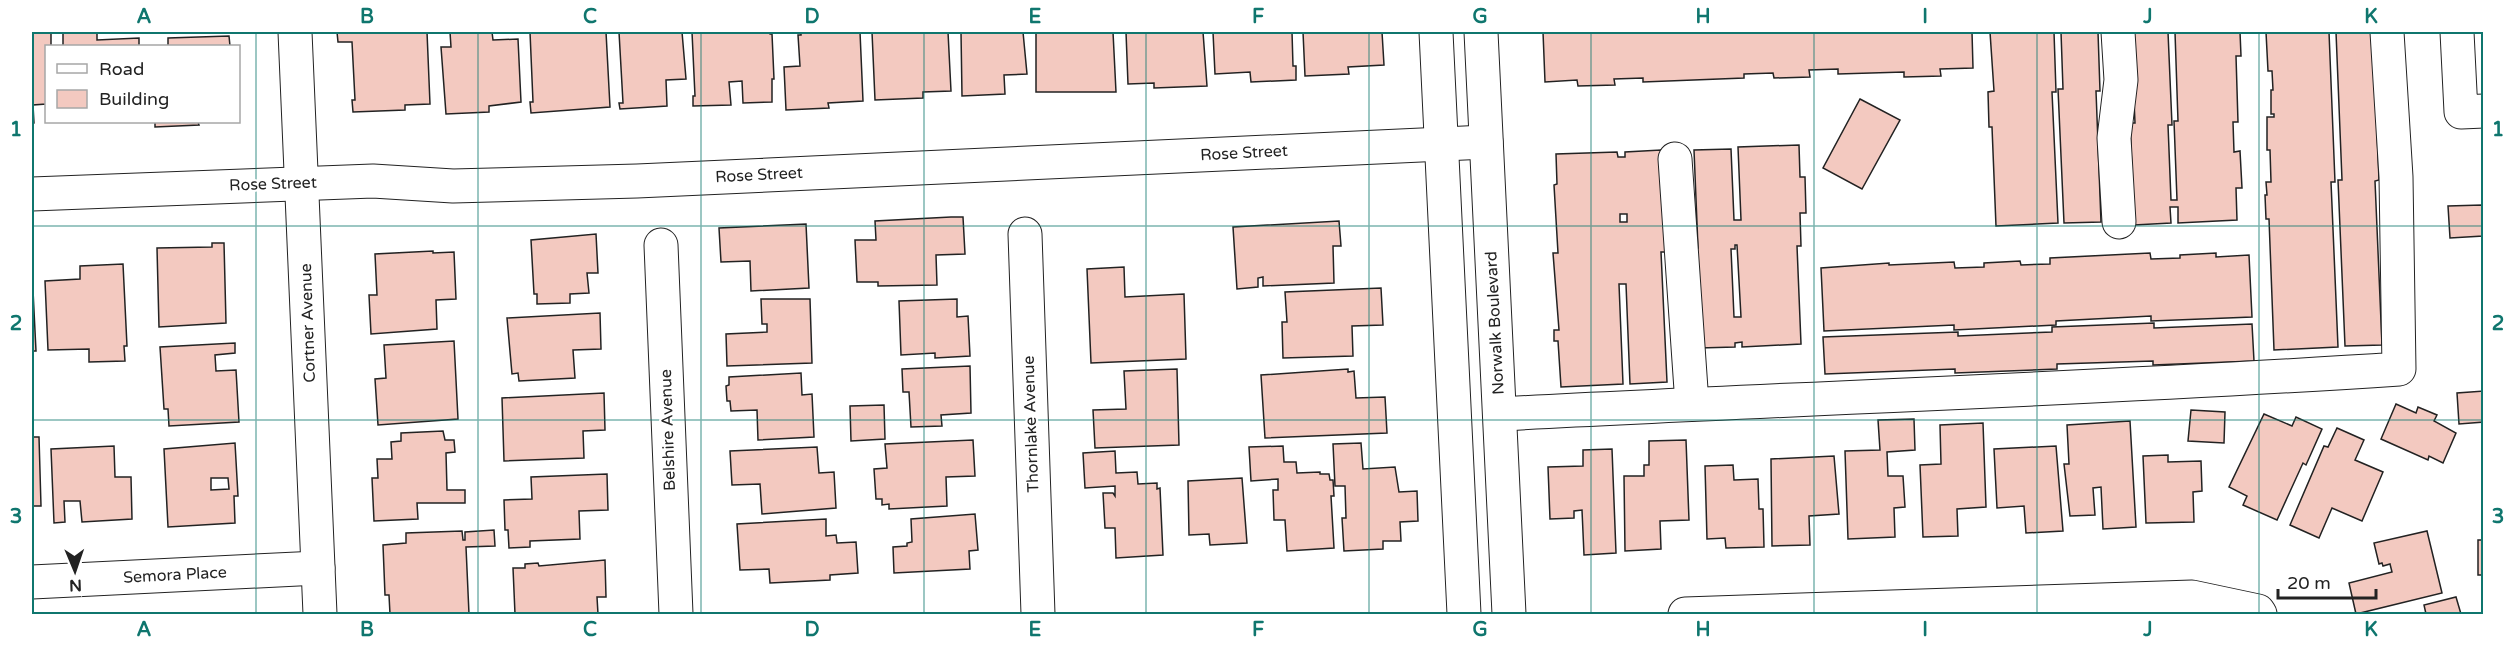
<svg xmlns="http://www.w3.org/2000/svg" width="2515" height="646" font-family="'Varela Round',sans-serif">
	<rect width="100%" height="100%" fill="#fff"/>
	<g fill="#f3c9c0" stroke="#222" stroke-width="1.5" fill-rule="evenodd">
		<path d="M51,32v14h-5v58l-13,1 1,18 -2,1v-91z"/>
		<path d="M63,32h34v8l42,-2v8h-76z"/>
		<path d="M337,32h90l3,72 -25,1v5l-52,2 -1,-12h3l-3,-58h-14z"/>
		<path d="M450,32h42l1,8 25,-1 3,63 -32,4v6l-43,2 -5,-67h10z"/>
		<path d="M530,32h76l4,75 -79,6 -1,-11h3z"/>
		<path d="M619,32h63l4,47 -20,1 1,26 -47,3 -1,-6h4z"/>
		<path d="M692,32h77l1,2h2l2,45h-2v23l-29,1 -1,-22 -13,1 2,23 -38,1v-10h2z"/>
		<path d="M801,32h59l3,69 -35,2 1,5 -43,2 -2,-43 16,-1 -2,-31h3z"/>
		<path d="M872,32h76l3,59 -28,1v6l-48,2z"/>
		<path d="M961,32h62l4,42 -23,1 1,19 -43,2z"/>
		<path d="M1036,32h77l3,60h-80z"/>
		<path d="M1126,32h77l4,54 -53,2v-5l-26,1z"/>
		<path d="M1213,32h79l1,34h3v14l-45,2 -1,-10 -35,2z"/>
		<path d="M1303,32h79l2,33 -36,2 1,7 -44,2z"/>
		<path d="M1543,32h429l1,36 -33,1 1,7 -37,1v-5l-66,2v-5l-29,1 1,7 -36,1 -1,-5 -29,1v4l-101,4v-4l-29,1 1,6 -37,1 -1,-6 -32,2z"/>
		<path d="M1990,32h64l2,60h-4l6,131 -62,3 -4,-99h-3l-1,-35 6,-1z"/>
		<path d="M2061,32h37l2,59h-4l5,131 -37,1 -6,-134h5z"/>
		<path d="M2131,32h37l4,93h-4l3,75h6l-3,-79h4l-3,-89h65l1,24h-5l2,66h-5l1,30 6,-1 2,37h-6l1,32 -59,3v-16h-8l1,16 -37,2 -4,-102h5z"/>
		<path d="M2266,32h63l6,150h-4l7,165 -64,3 -5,-131h-3l-1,-24h2l-1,-13h5l-1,-32h-3v-33h7v-3h-3v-24h2l-1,-19h-4z"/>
		<path d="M2336,32h37l6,148 -4,1 7,164 -37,1 -7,-166h4z"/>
		<path d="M229,36l1,10h-62v-8z"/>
		<path d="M1860,99l40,21 -38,69 -39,-21z"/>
		<path d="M155,122h43l1,3 -44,2z"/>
		<path d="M1799,145l1,32h5l1,36h-6l1,33h-4l4,98 -59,3v-5l-7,1v4l-36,1 -5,-100h4l-4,-98 37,-1 3,71h7l-3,-73zM1735,245h2l4,72h-7l-3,-68h4z"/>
		<path d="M1661,150l5,102h-5l6,130 -37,2 -4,-100h-7l4,100 -62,3 -3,-46h-4v-11h5l-6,-77h5l-4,-68 3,-1 -1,-30 61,-2 1,5h7v-5zM1620,214h7v8h-7z"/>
		<path d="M2482,205l1,31 -33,2 -2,-32z"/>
		<path d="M951,217h12l2,37 -29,1 1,30 -59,1v-4h-21l-2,-42h21l-1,-19z"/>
		<path d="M1339,221l2,25h-8l1,37 -71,3v-9l-5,1v9l-21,2 -4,-62z"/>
		<path d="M806,224l3,64 -58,3 -1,-30 -29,1 -2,-34z"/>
		<path d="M596,234l2,39h-11l2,20 -19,1v9l-33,1v-10h-3l-3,-54z"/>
		<path d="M212,243h12l2,80 -67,4 -2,-79 55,-1z"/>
		<path d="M433,251v2l21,-1 2,47 -20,1 1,29 -66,5 -2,-39h8l-2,-41z"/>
		<path d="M2150,253l1,6 29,-1v-3l36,-2v4l33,-2 3,62 -101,4v-5l-95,5v4l-102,5v-5l-130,6 -3,-63 68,-5v2l65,-3 1,6 29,-1v-4l36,-2 1,4 29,-1v-6z"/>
		<path d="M123,264l4,82h-3l1,15 -36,1v-13l-41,1 -3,-69 35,-2v-13z"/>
		<path d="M1124,267l1,30 59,-3 2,65 -95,4 -4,-94z"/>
		<path d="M32,270l4,81h-4z"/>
		<path d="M1381,288l2,37 -31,1 1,30 -70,2 -1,-36h5l-2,-30z"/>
		<path d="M761,299h49l2,64 -85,3 -1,-32 41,-2v-8h-5z"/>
		<path d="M957,299v18l11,-1 2,40 -35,2v-5l-34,2 -2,-54z"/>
		<path d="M600,313l1,36 -28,1 2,28 -56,3 -1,-8 -6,1 -5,-56z"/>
		<path d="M2154,323v5l98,-4 2,37 -101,4v-4l-96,3v5l-102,4v-4l-130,5 -2,-37 135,-5v4l94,-4v-5z"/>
		<path d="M454,341l4,78 -80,6 -3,-46 11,-1 -2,-33z"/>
		<path d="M235,343v10l-20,2 1,16 20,-1 3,52 -70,4 -1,-17h-4l-4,-62z"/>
		<path d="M970,366l1,47 -30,2 1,11 -31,1 -2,-35h-6l-1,-23z"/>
		<path d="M1177,369l2,76 -84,3 -2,-38 33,-1 -2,-38z"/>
		<path d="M1348,369v3l6,-1 2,27 29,-1 2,36 -122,5 -4,-63z"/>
		<path d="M801,373l1,22 10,-1 2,43 -56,3 -1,-30 -26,1 -1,-10h-3l-1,-15 3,-1v-8z"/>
		<path d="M2484,391v31l-25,2 -2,-31z"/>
		<path d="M604,393l1,37 -22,1 1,27 -80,3 -2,-63z"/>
		<path d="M2396,404l20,9 2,-6 19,8 -3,6 22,12 -13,30 -14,-7 -1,4 -47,-21z"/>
		<path d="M884,405l1,34 -34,2 -1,-35z"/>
		<path d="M2191,410l34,2 -1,31 -36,-2z"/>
		<path d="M2264,414l28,12 4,-9 26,12 -16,36 -3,-2 -26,57 -34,-15 4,-9 -18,-9z"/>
		<path d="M1914,419l1,31 -28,2 1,24h15l2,31 -11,1 1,29 -47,2 -3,-88 35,-1 -2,-30z"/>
		<path d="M2130,421l6,106 -33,2 -2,-42 -8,1 2,27 -25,1 -6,-52h5l-2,-39z"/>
		<path d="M1983,423l3,84 -29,2 1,27 -35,1 -3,-72 21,-1 -1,-39z"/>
		<path d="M2337,428l27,12 -9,20 28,12 -21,49 -30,-13 -13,30 -29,-13 34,-79 4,1z"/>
		<path d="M443,431l2,9h9l1,12 -9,1 1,37h18v13h-48l1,16 -44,2 -2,-43h6l-1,-19h15l-1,-17 10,-1v-8z"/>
		<path d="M32,437h7l2,69h-9z"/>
		<path d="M973,440l2,36 -29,1 1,29 -58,3v-5l-7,1v-6h-6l-2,-30 13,-1 -2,-24z"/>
		<path d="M1686,440l3,80 -29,1 1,28 -36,2 -1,-75h20v-11h5v-24z"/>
		<path d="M235,443l3,53h-4l1,27 -67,4 -4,-78zM211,478h17l1,11 -18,1z"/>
		<path d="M1361,443l2,26 32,-2 4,25 18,-1 1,30 -18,1 1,19h-18v8l-39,2 -2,-33h4l-1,-32h-10l-2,-42z"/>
		<path d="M114,446l1,31h16l1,42 -50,3 -2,-21h-16l1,21 -11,1 -3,-74z"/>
		<path d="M1283,446l1,16h12l1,11 23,-1v2h9l1,6h3l1,16h-3l3,52 -47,3 -2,-31h-11l-1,-30h5v-11l-27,2 -2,-34z"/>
		<path d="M2056,446l7,85 -37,2 -2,-27 -27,2 -3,-59z"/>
		<path d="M817,447l2,26 15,-1 2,36 -74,6 -2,-30 -28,1 -2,-34z"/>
		<path d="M1612,449l4,104 -32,2 -2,-45 -8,1v7l-24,1 -2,-52 35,-1v-16z"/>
		<path d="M1115,451l1,22 21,-1 1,12 19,-1v6l3,-1 3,67 -47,3 -1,-30h-10l-2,-35h10l2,3v-10l-30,2 -2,-35z"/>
		<path d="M2168,455v7l33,-1 1,30 -9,1 1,30 -48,1 -3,-67z"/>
		<path d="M1834,456l5,58 -30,2 1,29 -38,1 -1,-87z"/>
		<path d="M1733,465l1,15 24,-1 1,30h4l1,38 -38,1 -1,-10 -18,1 -2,-73z"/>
		<path d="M607,474l1,36 -29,1 1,28 -50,2v6l-21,1 -1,-18h-3l-1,-30 28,-1 -1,-22z"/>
		<path d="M1242,478l5,65 -37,2 -1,-11 -20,1 -1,-54z"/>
		<path d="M975,514l3,36 -9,1 1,18 -76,4 -1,-26 14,-1v-3l5,-1 -1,-23z"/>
		<path d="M826,519v17l10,-1 1,8 19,-1 2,31 -28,2v5l-60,3 -1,-14 -29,1 -3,-46z"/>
		<path d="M494,530l1,16 -29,1 3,67h-79l-1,-19h-4l-2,-50 23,-2v-10l56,-2 1,9h2v-8z"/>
		<path d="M2427,531l15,62 -86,21 -7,-31 43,-11 -2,-8 -7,2 -1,-3 -3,1 -5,-21z"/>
		<rect x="2478" y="540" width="6" height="35"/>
		<path d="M605,560l1,37h-9l1,17h-83l-2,-46h12v-4l13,-1 1,3z"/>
		<path d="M2456,597l5,17h-35l-2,-9z"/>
	</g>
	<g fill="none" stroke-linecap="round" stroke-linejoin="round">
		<defs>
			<g id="minor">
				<path d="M295,32l25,582"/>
				<path d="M2118,32l3,48 -7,58 5,84"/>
				<path d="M2457,32l4,80 23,-1"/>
				<path d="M1675,159l17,245"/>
				<path d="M32,194l341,-13 80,5 184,-5 849,-39"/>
				<path d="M1025,234l13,380"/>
				<path d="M661,245l15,369"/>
				<path d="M1500,414c299,-16 599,-25 899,-45l-3,-192 -9,-145"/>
				<path d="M32,582l286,-14"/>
				<path d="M1685,614l507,-17 66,14 2,3"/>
			</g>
			<g id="major">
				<path d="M1436,32l28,582"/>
				<path d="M1481,32l28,582"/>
			</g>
		</defs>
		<use href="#minor" stroke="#222" stroke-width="35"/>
		<use href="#major" stroke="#222" stroke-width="35"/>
		<use href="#minor" stroke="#fff" stroke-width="33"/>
		<use href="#major" stroke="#fff" stroke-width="33"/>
	</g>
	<path fill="none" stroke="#0f766e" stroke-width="1.5" stroke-opacity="0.55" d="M256,32v582M478,32v582M701,32v582M924,32v582M1146,32v582M1369,32v582M1591,32v582M1814,32v582M2037,32v582M2259,32v582M32,226h2452M32,420h2452"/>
	<g text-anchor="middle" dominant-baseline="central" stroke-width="4.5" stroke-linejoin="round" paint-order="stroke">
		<g font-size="16" fill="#222" stroke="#fff">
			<text transform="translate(1244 153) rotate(-3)">Rose Street</text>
			<text transform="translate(759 175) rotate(-3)">Rose Street</text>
			<text transform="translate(273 184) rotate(-2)">Rose Street</text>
			<text transform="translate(308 323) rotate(-92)">Cortner Avenue</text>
			<text transform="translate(1495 323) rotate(-93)">Norwalk Boulevard</text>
			<text transform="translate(1031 424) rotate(-92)">Thornlake Avenue</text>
			<text transform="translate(668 430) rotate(-92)">Belshire Avenue</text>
			<text transform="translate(175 575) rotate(-3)">Semora Place</text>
		</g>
	</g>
	<rect width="2515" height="646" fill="none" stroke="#ffffff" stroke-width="66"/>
	<rect x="45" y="45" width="195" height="78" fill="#ffffff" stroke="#a7a7a7" stroke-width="1.5"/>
	<rect x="57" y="64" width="30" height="9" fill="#ffffff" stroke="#a7a7a7" stroke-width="1.5"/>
	<text x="99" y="75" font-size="18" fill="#222222">Road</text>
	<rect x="57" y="90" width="30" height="18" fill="#f3c9c0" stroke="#a7a7a7" stroke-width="1.5"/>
	<text x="99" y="105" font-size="18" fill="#222222">Building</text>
	<g transform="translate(75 571) rotate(178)" stroke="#ffffff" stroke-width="4.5" paint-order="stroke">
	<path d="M0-4.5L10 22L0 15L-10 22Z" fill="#222222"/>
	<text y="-9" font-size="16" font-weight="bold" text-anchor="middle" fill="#222222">N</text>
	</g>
	<path d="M2278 589v9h98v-9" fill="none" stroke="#222222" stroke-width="3"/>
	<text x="2287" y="589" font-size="18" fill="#222222" stroke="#ffffff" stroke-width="4.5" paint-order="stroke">20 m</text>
	<rect x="33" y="33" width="2449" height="580" fill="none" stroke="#0f766e" stroke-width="2"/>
	<g font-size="20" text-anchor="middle" font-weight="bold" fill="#0f766e">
		<text x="144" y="23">A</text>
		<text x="367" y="23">B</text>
		<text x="590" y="23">C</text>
		<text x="812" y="23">D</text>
		<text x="1035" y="23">E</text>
		<text x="1258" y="23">F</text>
		<text x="1480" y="23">G</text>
		<text x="1703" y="23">H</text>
		<text x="1925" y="23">I</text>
		<text x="2148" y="23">J</text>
		<text x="2371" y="23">K</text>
		<text x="16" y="136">1</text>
		<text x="2498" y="136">1</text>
		<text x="16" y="330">2</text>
		<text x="2498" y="330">2</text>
		<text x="16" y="523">3</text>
		<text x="2498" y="523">3</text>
		<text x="144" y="636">A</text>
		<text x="367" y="636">B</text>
		<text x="590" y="636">C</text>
		<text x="812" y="636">D</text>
		<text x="1035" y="636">E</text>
		<text x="1258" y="636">F</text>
		<text x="1480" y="636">G</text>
		<text x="1703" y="636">H</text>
		<text x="1925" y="636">I</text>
		<text x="2148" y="636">J</text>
		<text x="2371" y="636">K</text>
	</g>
</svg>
